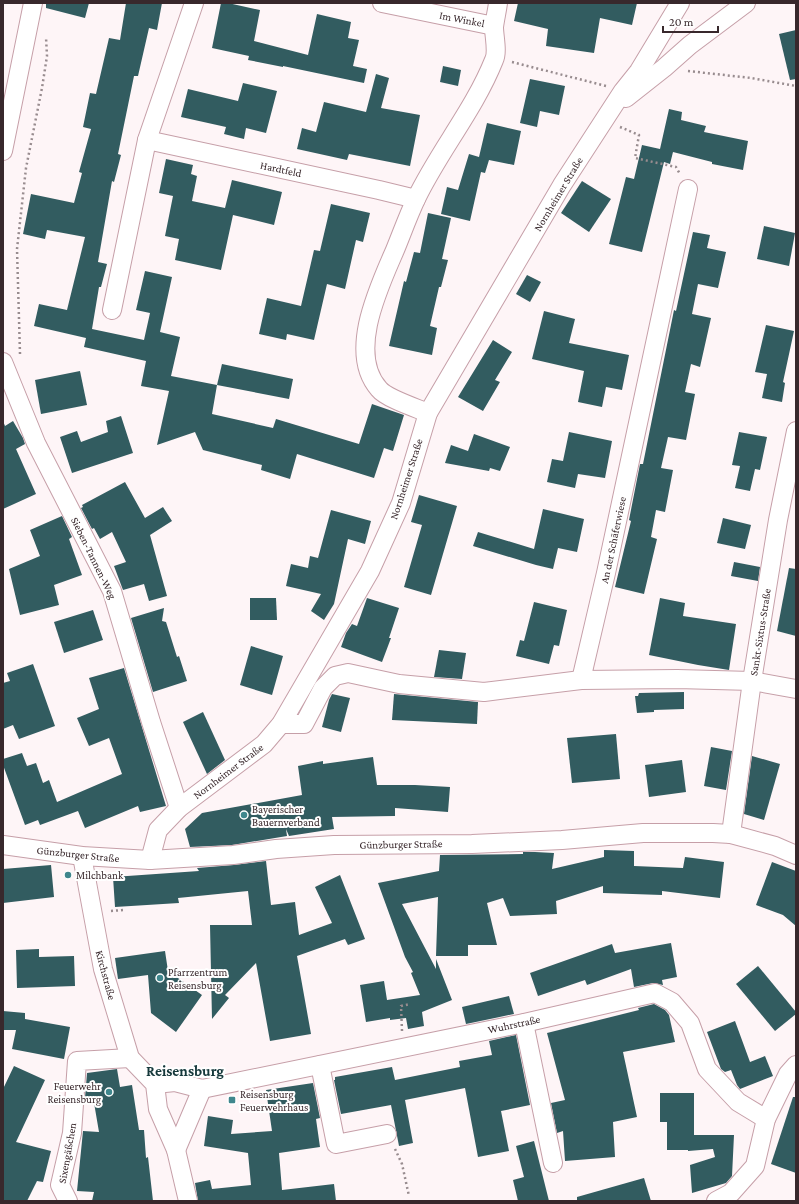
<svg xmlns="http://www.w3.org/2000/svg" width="799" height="1204" font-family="'Crimson Pro',serif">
	<rect width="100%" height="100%" fill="#fef5f7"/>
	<g fill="#325c60">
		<path d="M46,3h43l-4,15 -39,-10z"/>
		<path d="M126,3h36l-5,27 -8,-2 -11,48h-4l-16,78 3,1 -7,27 -2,-1 -14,81 9,2 -6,23h-2l-7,42 52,11 6,-27 -14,-3 9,-39 27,6 -12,55 20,5 -9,39 46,9 -5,29 61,14 3,-9 83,25 13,-40 32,11 -11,36 -9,-3 -10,30 -77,-24 -7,25 -29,-9 1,-5 -59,-15 -8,-18 -38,13 12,-54 -28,-5 5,-25 -62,-14 2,-9 -52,-12 5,-22 28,6 18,-73 -38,-7 -2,9 -22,-5 8,-40 43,9 8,-30 -3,-1 12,-43 -8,-2 7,-34 6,1 13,-56 11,2z"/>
		<path d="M221,3h7l32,7 -6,31 54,14 9,-41 34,8 -3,16 11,2 -6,26 14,3 -3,14 -81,-17v1l-35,-7 1,-4 -37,-8z"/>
		<path d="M518,3h119l-5,22 -32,-7 -6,35 -48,-7 2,-17 -34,-8z"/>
		<path d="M796,30v49l-6,1 -11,-46z"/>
		<path d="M443,66l18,4 -3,16 -18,-4z"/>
		<path d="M376,74l13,4 -8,30 39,7 -10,51 -61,-12 -2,6 -50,-11 5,-21 14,4 8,-30 42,10z"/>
		<path d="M530,79l35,7 -6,29 -19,-4 -3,16 -17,-4z"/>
		<path d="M243,83l34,8 -11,42 -20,-5 -2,11 -20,-5 2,-7 -45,-10 7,-28 50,12z"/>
		<path d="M669,109l13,3 -1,8 25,6 -2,6 44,9 -5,29 -31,-6v-2l-39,-10 -3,12 -6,-2 -22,90 -33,-8 17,-67 8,2 8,-34 18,4z"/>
		<path d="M487,123l34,8 -7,34 -25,-5 -4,13 -4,-1 -11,49 -29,-7 6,-27 11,3 11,-36 10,3z"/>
		<path d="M166,159l27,6 -2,9 6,2 -5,25 33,7 7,-28 50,12 -8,33 -41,-10 -12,55 -46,-10 4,-21 -14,-3 8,-40 -14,-3z"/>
		<path d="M582,181l29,18 -22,33 -28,-19z"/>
		<path d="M331,204l39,9 -7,29 -7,-2 -11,49 -18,-5 -13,56 -27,-6 -1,6 -27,-6 8,-36 34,8 13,-56 6,1z"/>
		<path d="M428,213l23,5 -9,41 6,1 -7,27h-2l-9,39 7,2 -5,27 -43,-9 15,-65 2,1 8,-30 6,1z"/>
		<path d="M764,226l31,7 -6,33 -32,-7z"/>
		<path d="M693,232l17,3 -3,13 19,4 -8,36 -20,-4 -6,30 19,4 -11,49 -9,-3 -6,28 10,2 -9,46 -18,-3 -7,31 12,2 -8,42 -9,-2 -5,27 6,2 -13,55 -29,-7 16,-66 -2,-1 11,-56h3l31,-154 2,1z"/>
		<path d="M527,275l14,7 -11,20 -14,-8z"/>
		<path d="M544,311l31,8 -6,24 60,12 -7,35 -16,-3 -4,20 -24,-5 6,-31 -52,-12z"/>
		<path d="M766,325l28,6 -11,51 2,1 -3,19 -20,-4 5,-24 -12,-2z"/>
		<path d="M493,340l19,12 -17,28 5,2 -17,29 -25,-14z"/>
		<path d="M222,364l71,15 -4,20 -72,-14z"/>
		<path d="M80,371l7,34 -46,9 -6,-34z"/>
		<path d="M121,416l12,37 -61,20 -12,-36 17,-6 4,11 27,-10 -2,-11z"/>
		<path d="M3,421l2,5 8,-5 10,17 2,6 -9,5 20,45 -33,15z"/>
		<path d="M569,432l43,9 -7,37 -27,-4 -3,14 -28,-6 5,-23 11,2z"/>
		<path d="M739,432l28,5 -7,33 -5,-1 -5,22 -15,-3 5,-22 -8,-1z"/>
		<path d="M474,434l36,13 -10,24 -10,-3 -1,3 -44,-8 6,-18 17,6z"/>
		<path d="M125,482l20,36 18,-11 9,14 -22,14 17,61 -18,5 -5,-17 -21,6 -9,-24 12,-4 -14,-30 -12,7 -6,-11 -2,1 -11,-21 2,-1 -1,-2z"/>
		<path d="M419,495l38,11 -26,89 -27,-8 18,-62 -11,-3z"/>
		<path d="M543,509l41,10 -7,33 -19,-4 -5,21 -17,-4 -63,-19 5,-14 56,17z"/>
		<path d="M331,510l40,11 -6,23 -17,-5 -14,65 -10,16 -13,-9 10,-17 -35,-8 5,-22 17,4 2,-12 8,2z"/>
		<path d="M62,516l10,21 -3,2 13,36 -28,10 5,20 -39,10 -11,-46 31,-13 -10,-26z"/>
		<path d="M723,518l28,7 -6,24 -28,-6z"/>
		<path d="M734,562l26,5 -2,14 -27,-5z"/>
		<path d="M789,568l7,1v67l-19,-5z"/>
		<path d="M250,598h26l1,22h-27z"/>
		<path d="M367,598l32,10 -10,30h2l-9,24 -41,-15 5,-14 6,-9 5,2z"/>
		<path d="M660,598l25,5 -2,13 53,8 -7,46 -31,-5 -49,-10z"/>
		<path d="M534,602l33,8 -8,36 -5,-1 -5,19 -33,-8 4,-16 4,1z"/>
		<path d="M164,608l-2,13 4,1 11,35 2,-1 8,25 -34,11 -22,-74z"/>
		<path d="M93,610l10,30 -39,13 -10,-31z"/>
		<path d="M251,646l32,10 -11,39 -32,-10z"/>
		<path d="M439,650l27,3 -4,26 -28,-2z"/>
		<path d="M33,664l22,62 -36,13 -6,-14 -10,4v-46l7,-2 -3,-8z"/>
		<path d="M124,668l42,138 -26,6 -2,-6 -53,22 -7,-17 -38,14 -2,-5 -13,5 -22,-60v-6l19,-6 5,13 9,-3 7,20 6,-3 8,22 65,-28 -13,-36 -20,8 -12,-28 22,-9 -10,-31z"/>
		<path d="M684,692v17l-30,1v2l-17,1 -2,-17h3l1,-3z"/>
		<path d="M332,694l18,4 -9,34 -19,-5 7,-27z"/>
		<path d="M394,694l84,8 -1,22 -85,-4z"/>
		<path d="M203,712l22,48 -18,14 -24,-52z"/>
		<path d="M616,734l4,45 -48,4 -5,-45z"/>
		<path d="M711,747l21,4 -6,39 -22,-4z"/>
		<path d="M752,756l28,8 -16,56 -20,-6z"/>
		<path d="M373,757l4,28h38l35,2 -2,25 -53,-4v8l-63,1 2,12 -45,7 -3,-7 1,7 -55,9 -42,2 -5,-18 17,-16 100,-18 -4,-29 25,-5v3z"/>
		<path d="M682,760l4,32 -37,5 -4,-32z"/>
		<path d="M604,850l30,1v15l49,2 2,-11 39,5 -4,36 -58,-7v4l-59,-2v-7l-47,15 1,13 -47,2 -7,-18 -16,5 10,42h-29v11h-32l2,-59 -36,7 34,65v-10l16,41 -30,12 2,14 -16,3 -2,-11 -16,2v-2l-24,4 -6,-37 24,-4 3,19 33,-5 -9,-22 2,-1 -8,-15 -27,-74 61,-12 1,-16 83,-1v-2h12l19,1 -2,16 52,-12z"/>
		<path d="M266,861l5,44 24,-3 4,33 33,-12 -17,-36 25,-12 25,64 -17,6 -3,-6 -48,17 14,78 -41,7 -14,-78 -31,32 4,3 -17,21 -2,-94h42l-4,-34 -70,7 1,5 -64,4 -2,-30 86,-6 -2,-3 37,-3z"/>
		<path d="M772,862l24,9v55l-13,-11 -27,-10z"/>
		<path d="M51,865l3,32 -51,6v-34z"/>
		<path d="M671,943l6,34 -15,3 1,5 -10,-2 -19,4 -3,-18 -44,16 -2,-5 -47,16 -8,-23 82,-29 3,9z"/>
		<path d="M39,949v8l35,-1 1,30 -58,2 -1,-38z"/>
		<path d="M165,951l3,20 34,24 -26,37 -25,-19 -3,-38 -30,4 -3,-21z"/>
		<path d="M758,966l38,46v2l-21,17 -39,-47z"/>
		<path d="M509,996l5,18 -48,10 -4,-17z"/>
		<path d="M654,1004l11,6 4,5 6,27 -52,10 14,65 -24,5 2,35 -50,4 -2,-30 -6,2 -6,-30 14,-3 -18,-67 92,-23 -1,-2z"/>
		<path d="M3,1011l22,2v6l45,8 -6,32 -52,-10 4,-19h-13z"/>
		<path d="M735,1021l15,41 15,-6 8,20 -33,13 -3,-4 -6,-15 -6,2 -4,-3 -14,-37z"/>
		<path d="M516,1035l14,70 -29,6 8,40 -31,6 -13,-69 -60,12 8,43 -14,3 -8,-41 -50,9 -7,-34h1v-3l57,-10 3,13 65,-13 -1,-6 33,-6 -3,-14z"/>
		<path d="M14,1066l31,14 -29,62 35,9 -8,31 -6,-1 -10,20h-24v-112z"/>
		<path d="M117,1069l3,18 12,-2 7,45h5l2,28 2,-1 5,44h-61l2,-9 -17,-1 6,-60 16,1 -6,-35 -8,1 2,-25z"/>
		<path d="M313,1083l7,35 -4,1 4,28 -41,6 3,37 52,-6 2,17h-138l-3,-18 15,-3 2,9 39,-4 -3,-32 -44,-7 4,-30 25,4 -2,14 41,-3 -6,-41z"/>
		<path d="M660,1093h34v42h40l-2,41 -6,7 -34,10 -2,-28 25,-8 -2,-8 -25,2v-1h-21v-28h-7z"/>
		<path d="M793,1097h3v76l-25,-9z"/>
		<path d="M534,1141l15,60h-31l-5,-21 11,-3 -8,-31z"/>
		<path d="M644,1178l7,23h-74v-4z"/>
	</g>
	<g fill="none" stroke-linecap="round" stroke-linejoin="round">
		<defs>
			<g id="minor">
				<path d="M382,3l112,23"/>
				<path d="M626,98l38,-30 26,-23 56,-42"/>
				<path d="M147,140l232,50 37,9"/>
				<path d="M3,151l30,-148"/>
				<path d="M688,189l-82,384 -25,107 96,-1 75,2 44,8"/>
				<path d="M112,310l35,-170 47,-137"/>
				<path d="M3,362l33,81 76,148 39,131 28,86"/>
				<path d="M428,413c-12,-5 -42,-15 -49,-24 -32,-36 0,-102 16,-139 7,-17 13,-34 21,-51 23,-48 58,-89 78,-139 4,-8 0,-24 0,-33 1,-8 3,-16 4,-24"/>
				<path d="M281,724h23l19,-36 12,-12 13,-3 51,11 85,8 97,-12"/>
				<path d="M731,834l21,-153 26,-161 18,-89"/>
				<path d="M3,845l79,11 68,4 83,-5 43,-6 58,-4 138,-1 90,-4 81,-7h70l18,1 44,12 21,9"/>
				<path d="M82,856l21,113 27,89 25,26 3,25 18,41 12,51"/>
				<path d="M150,860l8,-30 21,-22 85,-64 17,-20 89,-153 31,-68 27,-90 134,-228 61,-94 16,-20 41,-68"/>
				<path d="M524,1023l29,140"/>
				<path d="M320,1065l16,79 51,-10"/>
				<path d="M155,1084l20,-2 27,7 322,-66 131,-30 17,9 18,21 17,46 31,33 28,17"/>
				<path d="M176,1150l26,-61"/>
				<path d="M68,1201l-8,-16 12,-52 5,-72 53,-3"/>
				<path d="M716,1201l15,-8 24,-27 11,-47 22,-45 8,-9"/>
			</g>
		</defs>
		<use href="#minor" stroke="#c69fa8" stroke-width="20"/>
		<g stroke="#988c8f" stroke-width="2.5" stroke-dasharray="2 3" stroke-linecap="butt">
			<path d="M512,62l94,24"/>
			<path d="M688,71l63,7 45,8"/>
			<path d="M620,127l19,8 -4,23 41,9 4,7"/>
			<path d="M20,354l-3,-105 9,-81 16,-80 5,-32 -1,-19"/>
			<path d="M111,911l13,-1"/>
			<path d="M402,1031l-1,-25 9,-2"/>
			<path d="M395,1149l7,15 7,32"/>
		</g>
		<use href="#minor" stroke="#fff" stroke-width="18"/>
	</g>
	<g fill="#3f878d" stroke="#fff" stroke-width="1.5">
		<circle cx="244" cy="815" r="4"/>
		<circle cx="68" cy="875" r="4"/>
		<circle cx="160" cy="978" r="4"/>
		<circle cx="109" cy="1092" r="4"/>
		<rect x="228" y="1096" width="8" height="8" rx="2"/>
	</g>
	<g text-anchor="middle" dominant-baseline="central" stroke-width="4" stroke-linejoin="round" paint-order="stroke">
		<g font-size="11" fill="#38282c" stroke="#fff">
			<text transform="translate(462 19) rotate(11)">Im Winkel</text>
			<text transform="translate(281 169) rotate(12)">Hardtfeld</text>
			<text transform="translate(558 194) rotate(-59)">Nornheimer Straße</text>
			<text transform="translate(406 479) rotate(-72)">Nornheimer Straße</text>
			<text transform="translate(613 540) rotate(-78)">An der Schäferwiese</text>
			<text transform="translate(94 558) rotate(64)">Sieben-Tannen-Weg</text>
			<text transform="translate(760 632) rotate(-81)">Sankt-Sixtus-Straße</text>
			<text transform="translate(228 771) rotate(-37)">Nornheimer Straße</text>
			<text transform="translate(401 844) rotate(-1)">Günzburger Straße</text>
			<text transform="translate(78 854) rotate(6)">Günzburger Straße</text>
			<text transform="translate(106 975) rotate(75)">Kirchstraße</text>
			<text transform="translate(514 1024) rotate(-12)">Wuhrstraße</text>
			<text transform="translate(67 1153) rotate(-80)">Sixengäßchen</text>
		</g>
		<g font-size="11" fill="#38282c" stroke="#fff" text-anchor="start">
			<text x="252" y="809">Bayerischer<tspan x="252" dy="13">Bauernverband</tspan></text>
			<text x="76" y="875">Milchbank</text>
			<text x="168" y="972">Pfarrzentrum<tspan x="168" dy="13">Reisensburg</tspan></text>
			<text x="101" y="1086" text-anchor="end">Feuerwehr<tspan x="101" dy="13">Reisensburg</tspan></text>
			<text x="240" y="1094">Reisensburg<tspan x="240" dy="13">Feuerwehrhaus</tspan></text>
		</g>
		<g font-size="15" font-weight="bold" fill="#15383b" stroke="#fff">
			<text x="185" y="1071">Reisensburg</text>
		</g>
	</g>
	<rect width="799" height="1204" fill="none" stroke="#38282c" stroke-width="8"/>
	<path d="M663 26v6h55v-6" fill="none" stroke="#38282c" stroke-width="2"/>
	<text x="669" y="26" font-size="12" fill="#38282c" stroke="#ffffff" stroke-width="3" paint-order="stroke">20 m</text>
</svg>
